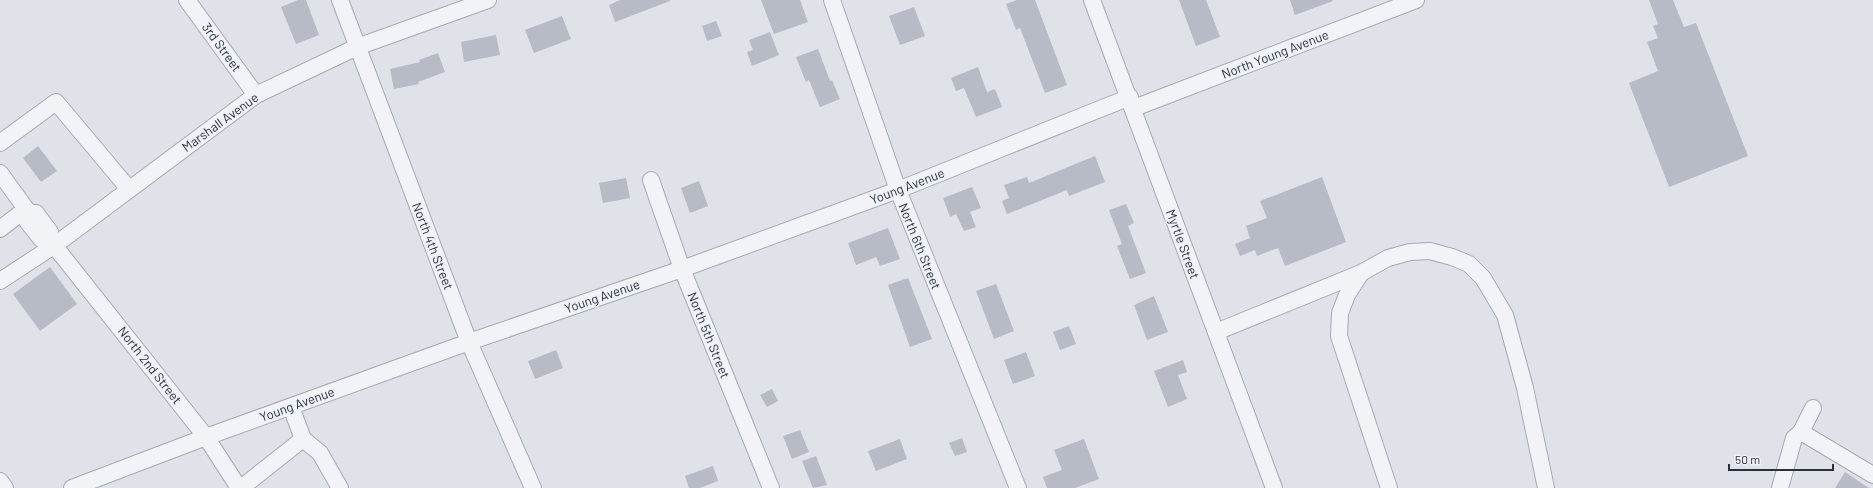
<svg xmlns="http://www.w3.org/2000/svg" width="1873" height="488" font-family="Barlow,sans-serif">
	<rect width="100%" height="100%" fill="#dfe2e8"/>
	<g fill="#b6bbc5">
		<path d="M298,0h8l13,35 -23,9 -15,-37z"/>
		<path d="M620,0h50v1l-55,21 -6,-17z"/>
		<path d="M761,0h39l8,22 -34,12z"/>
		<path d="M1017,0h18l32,85 -22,8 -25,-65 -4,2 -10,-26z"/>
		<path d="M1179,0h27l14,37 -24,9z"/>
		<path d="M1290,0h42l1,1 -38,14z"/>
		<path d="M1649,0h24l11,27 12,-4 52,133 -79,31 -40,-104 29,-12 -11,-29 11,-4 -5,-12 5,-2z"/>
		<path d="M914,7l11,29 -25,9 -11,-29z"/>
		<path d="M562,16l9,23 -37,14 -9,-23z"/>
		<path d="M716,21l6,15 -15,5 -5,-15z"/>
		<path d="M770,32l9,23 -27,11 -5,-14 6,-2 -4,-10z"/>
		<path d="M496,35l4,20 -36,7 -3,-20z"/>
		<path d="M818,49l12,32 2,-1 8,19 -20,8 -11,-27 -3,2 -10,-25z"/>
		<path d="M438,53l7,19 -27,10 1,2 -25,5 -4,-20 30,-7 -1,-2z"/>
		<path d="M978,67l9,25 8,-3 7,18 -26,10 -12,-29 -8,3 -5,-13z"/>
		<path d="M38,146l19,25 -16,11 -18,-24z"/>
		<path d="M1095,156l10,26 -36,14 -2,-6 -60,24 -5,-13 7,-3 -5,-13 23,-8 2,6z"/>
		<path d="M1322,177l24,65 -61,24 -7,-18 -21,8 -2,-6 -15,6 -5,-12 15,-6 -4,-12 21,-8 -7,-17z"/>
		<path d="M626,178l4,20 -27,5 -4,-20z"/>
		<path d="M699,181l9,25 -18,7 -9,-25z"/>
		<path d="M972,187l9,21 -11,4 6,15 -12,4 -8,-17 -6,3 -7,-19z"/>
		<path d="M1126,204l8,19 -6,3 18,47 -16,6 -13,-33 5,-2 -13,-34z"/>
		<path d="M888,228l12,31 -20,7 -4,-9 -20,8 -8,-22z"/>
		<path d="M50,267l27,37 -37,27 -27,-37z"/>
		<path d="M908,278l24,61 -22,8 -22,-62z"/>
		<path d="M996,284l18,47 -20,8 -18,-48z"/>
		<path d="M1154,296l14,36 -21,8 -13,-35z"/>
		<path d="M1069,326l7,18 -16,6 -7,-18z"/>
		<path d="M556,350l7,18 -28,11 -7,-18z"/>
		<path d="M1026,352l9,24 -22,8 -9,-24z"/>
		<path d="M1183,360l4,12 -9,3 9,24 -19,8 -14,-36z"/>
		<path d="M772,389l6,12 -11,6 -7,-12z"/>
		<path d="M800,430l9,22 -17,7 -9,-23z"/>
		<path d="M962,438l5,14 -12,4 -6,-13z"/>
		<path d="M900,439l7,20 -31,12 -8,-20z"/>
		<path d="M1084,439l15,40 -24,9h-28l-4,-11 19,-7 -8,-20z"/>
		<path d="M816,456l11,29 -14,3 -11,-27z"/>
		<path d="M713,466l5,15 -18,7h-11l-4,-12z"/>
		<path d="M1845,472l24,16h-34z"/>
	</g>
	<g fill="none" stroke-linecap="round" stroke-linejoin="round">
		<defs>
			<g id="minor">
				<path d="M187,0l69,95"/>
				<path d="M340,0l129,342 64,146"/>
				<path d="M832,0l66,190 120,298"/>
				<path d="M1092,0l182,488"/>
				<path d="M1134,108l282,-108"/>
				<path d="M0,143l56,-41 73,87"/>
				<path d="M0,173l29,40"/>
				<path d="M651,180l31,89 89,219"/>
				<path d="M29,213h7l14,19 -1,7h-8l-14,-18z"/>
				<path d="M0,229l26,-20"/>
				<path d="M49,239l157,198 33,51"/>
				<path d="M1361,273l-14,22 -7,18 -1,23 50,152"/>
				<path d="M0,281l55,-36 201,-150 101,-48 131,-47"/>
				<path d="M1216,332l145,-59 27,-15 22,-6 20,-1 22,6 17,7 14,14 22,37 20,73 21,100"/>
				<path d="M291,407l12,32 17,14 20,35"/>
				<path d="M1801,432l12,-24"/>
				<path d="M0,481l5,7"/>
				<path d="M72,488l134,-51 263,-95 213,-73 216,-79 232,-93"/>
				<path d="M241,488l62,-49"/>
				<path d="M1780,488l14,-50 7,-6 72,43"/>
			</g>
		</defs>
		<use href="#minor" stroke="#a4a9b2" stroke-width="18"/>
		<use href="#minor" stroke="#f2f3f6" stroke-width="16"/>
	</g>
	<g text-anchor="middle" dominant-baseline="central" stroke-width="3" stroke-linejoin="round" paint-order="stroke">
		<g font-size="13" fill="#282f3f" stroke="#eef1f6">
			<text transform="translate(222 47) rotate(54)">3rd Street</text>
			<text transform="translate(1275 54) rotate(-21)">North Young Avenue</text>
			<text transform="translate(220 122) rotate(-36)">Marshall Avenue</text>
			<text transform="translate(907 186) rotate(-21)">Young Avenue</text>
			<text transform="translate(1183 244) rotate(70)">Myrtle Street</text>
			<text transform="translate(433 246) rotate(69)">North 4th Street</text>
			<text transform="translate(920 246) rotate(68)">North 6th Street</text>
			<text transform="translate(602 296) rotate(-19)">Young Avenue</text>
			<text transform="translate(709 335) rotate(68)">North 5th Street</text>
			<text transform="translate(150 365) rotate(52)">North 2nd Street</text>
			<text transform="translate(297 404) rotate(-20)">Young Avenue</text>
		</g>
	</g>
	<path d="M1729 464v6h104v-6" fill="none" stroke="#282f3f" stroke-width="2"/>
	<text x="1735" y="464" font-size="12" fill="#282f3f" stroke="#eef1f6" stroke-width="3" paint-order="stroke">50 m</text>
</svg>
